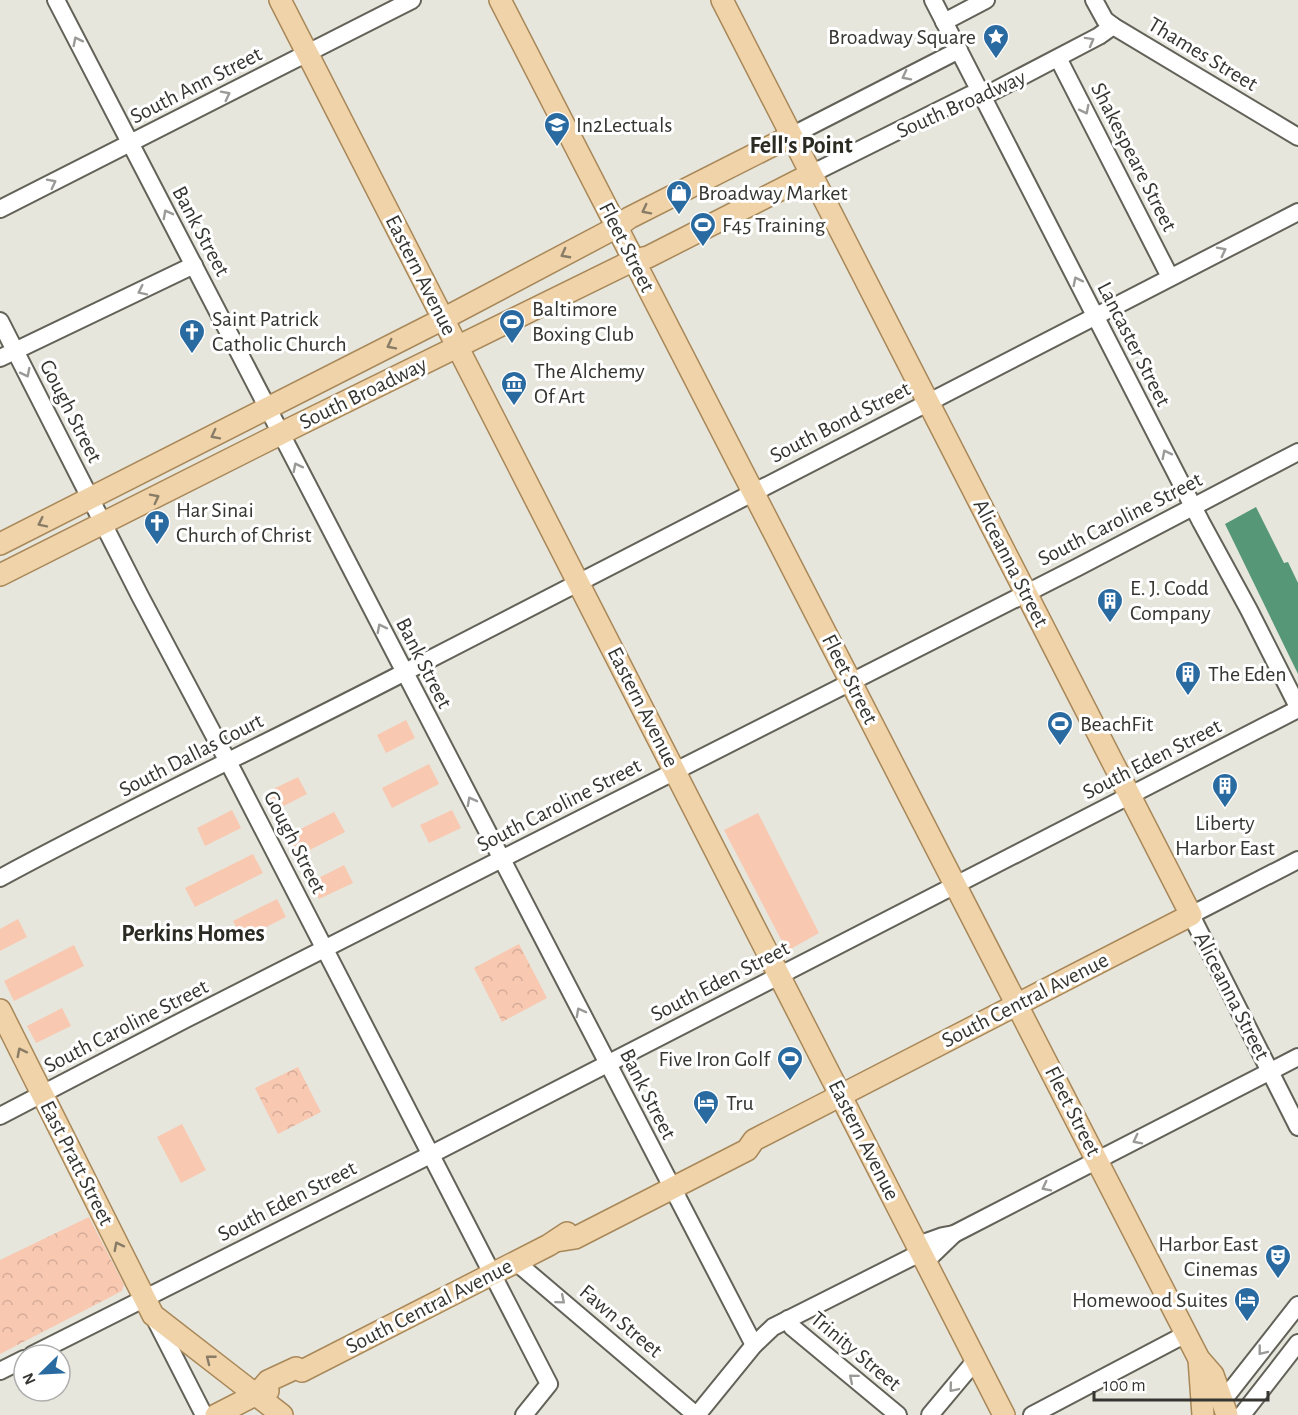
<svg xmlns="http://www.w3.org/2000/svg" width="1298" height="1415" font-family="'Alegreya Sans',sans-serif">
	<defs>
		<pattern id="forest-crowns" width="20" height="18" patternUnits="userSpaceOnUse" patternTransform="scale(1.5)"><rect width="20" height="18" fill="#f8c8b1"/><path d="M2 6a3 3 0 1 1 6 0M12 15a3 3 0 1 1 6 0" fill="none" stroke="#d5ac99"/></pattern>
	</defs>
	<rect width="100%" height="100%" fill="#e7e6dd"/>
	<g fill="#f8c8b1">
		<path d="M406,720l9,18 -29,15 -9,-18z"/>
		<path d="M429,764l10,20 -47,24 -10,-20z"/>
		<path d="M298,777l9,17 -33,17 -9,-18z"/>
		<path d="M232,810l9,18 -36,18 -8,-18z"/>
		<path d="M452,810l9,18 -32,15 -9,-18z"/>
		<path d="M334,812l11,20 -47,24 -11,-20z"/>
		<path d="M758,813l61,120 -32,18 -63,-121z"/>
		<path d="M253,854l10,19 -68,34 -10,-19z"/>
		<path d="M344,865l9,18 -34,16 -8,-17z"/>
		<path d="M277,899l9,18 -44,22 -9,-18z"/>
		<path d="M18,919l9,18 -27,14v-22z"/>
		<path d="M74,945l10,21 -70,35 -10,-20z"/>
		<path d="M62,1008l9,18 -35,17 -9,-17z"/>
		<path d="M182,1124l24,46 -25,13 -24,-46z"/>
	</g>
	<g fill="url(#forest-crowns)">
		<path d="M519,944l28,54 -45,24 -28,-54z"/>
		<path d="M298,1067l23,45 -43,22 -23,-46z"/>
		<path d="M89,1217l35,68 -2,6 -122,63v-94z"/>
	</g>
	<path fill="#569777" d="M1256,507l28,56 4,-1 10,21v91l-73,-150z"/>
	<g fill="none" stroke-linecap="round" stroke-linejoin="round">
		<defs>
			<g id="minor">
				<path d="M56,0l698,1345"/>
				<path d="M933,0l268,522 48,88 49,97"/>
				<path d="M1094,0l11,20 8,6 185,111"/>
				<path d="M944,22l42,-22"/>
				<path d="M1058,58l112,219"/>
				<path d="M791,136l168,-86"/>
				<path d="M811,174l159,-79 20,-2 109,-57 14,-10"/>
				<path d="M0,209l412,-209"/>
				<path d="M0,321l140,275 94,177 315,611 -25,31"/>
				<path d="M0,358l194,-93"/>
				<path d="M1298,860l-107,55 107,212"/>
				<path d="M0,878c133,-72 270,-136 405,-206 298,-153 595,-308 893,-460"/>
				<path d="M0,1116l186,-97 892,-452 220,-115"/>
				<path d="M918,1245l25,-9 11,-2 344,-177"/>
				<path d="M926,1261l28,-27"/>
				<path d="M516,1262l180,153"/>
				<path d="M154,1317l50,98"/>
				<path d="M788,1319l4,8 106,88"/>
				<path d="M32,1355l398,-200 868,-446"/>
				<path d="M0,1371l24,-12"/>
				<path d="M1221,1403l77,-98"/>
				<path d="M697,1415l57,-70 19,-18 149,-75"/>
				<path d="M930,1415l46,-55"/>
				<path d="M1032,1415l154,-81"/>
				<path d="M1242,1415l56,-72"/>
			</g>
			<g id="major">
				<path d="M280,0l724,1415"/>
				<path d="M500,0l699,1359 14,16 14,40"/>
				<path d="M0,544l443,-225 174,-92 12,-9 162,-82"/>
				<path d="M0,575l292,-147 342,-168 14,-3 163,-83"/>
				<path d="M0,1010l153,305 129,100"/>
				<path d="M556,1241l19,-3 172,-88 7,-10 437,-225 -469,-915"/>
				<path d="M1199,1359l4,56"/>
				<path d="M257,1394l11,-13 28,-13 6,3 247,-126 18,-12"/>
				<path d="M216,1415l41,-21 11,-3"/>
			</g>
		</defs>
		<use href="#minor" stroke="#626259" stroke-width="20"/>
		<use href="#major" stroke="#a88859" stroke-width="24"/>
		<use href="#minor" stroke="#fff" stroke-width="16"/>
		<use href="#major" stroke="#f0d3a9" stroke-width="21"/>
	</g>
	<defs><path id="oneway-chevron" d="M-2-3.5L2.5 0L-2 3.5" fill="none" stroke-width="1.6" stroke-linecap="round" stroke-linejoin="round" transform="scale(1.5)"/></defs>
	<g stroke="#9a9a98">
		<use href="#oneway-chevron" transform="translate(77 41) rotate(-117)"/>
		<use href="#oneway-chevron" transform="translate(1090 41) rotate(-29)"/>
		<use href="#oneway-chevron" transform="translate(906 76) rotate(153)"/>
		<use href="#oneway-chevron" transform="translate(226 95) rotate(-27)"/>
		<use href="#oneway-chevron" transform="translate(1085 110) rotate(63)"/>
		<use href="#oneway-chevron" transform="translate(52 183) rotate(-27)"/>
		<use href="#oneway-chevron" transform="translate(167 214) rotate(-118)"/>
		<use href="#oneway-chevron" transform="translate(1222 251) rotate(-27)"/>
		<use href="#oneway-chevron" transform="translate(1077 281) rotate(-117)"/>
		<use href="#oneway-chevron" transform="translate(142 291) rotate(154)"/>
		<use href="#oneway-chevron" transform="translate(26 373) rotate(63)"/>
		<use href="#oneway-chevron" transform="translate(1166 454) rotate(-117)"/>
		<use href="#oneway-chevron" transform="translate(297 467) rotate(-117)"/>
		<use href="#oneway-chevron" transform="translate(381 628) rotate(-117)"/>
		<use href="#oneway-chevron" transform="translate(471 801) rotate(-118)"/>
		<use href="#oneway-chevron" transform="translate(580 1012) rotate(-118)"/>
		<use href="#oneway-chevron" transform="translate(1137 1140) rotate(153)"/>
		<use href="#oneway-chevron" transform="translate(1046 1187) rotate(153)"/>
		<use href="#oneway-chevron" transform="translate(561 1300) rotate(40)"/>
		<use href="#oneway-chevron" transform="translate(1262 1351) rotate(128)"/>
		<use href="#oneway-chevron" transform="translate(853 1378) rotate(-140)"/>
		<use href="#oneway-chevron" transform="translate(953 1388) rotate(130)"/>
	</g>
	<g stroke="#897c67">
		<use href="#oneway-chevron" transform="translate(646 210) rotate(153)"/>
		<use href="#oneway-chevron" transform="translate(565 254) rotate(152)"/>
		<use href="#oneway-chevron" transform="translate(391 345) rotate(153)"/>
		<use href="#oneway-chevron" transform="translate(215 435) rotate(153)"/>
		<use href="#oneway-chevron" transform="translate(155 498) rotate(-27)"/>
		<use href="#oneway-chevron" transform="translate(42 523) rotate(154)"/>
		<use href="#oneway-chevron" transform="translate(21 1052) rotate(-117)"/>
		<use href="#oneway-chevron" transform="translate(118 1246) rotate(-117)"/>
		<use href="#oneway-chevron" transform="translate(210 1359) rotate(-142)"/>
	</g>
	<defs>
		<symbol id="sight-pin" viewBox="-11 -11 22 30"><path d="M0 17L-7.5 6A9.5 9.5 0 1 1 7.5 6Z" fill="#296aa0" stroke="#fff"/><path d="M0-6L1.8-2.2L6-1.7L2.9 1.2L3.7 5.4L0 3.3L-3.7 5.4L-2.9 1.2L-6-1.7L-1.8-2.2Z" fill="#fff"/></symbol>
		<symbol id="school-pin" viewBox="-11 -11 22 30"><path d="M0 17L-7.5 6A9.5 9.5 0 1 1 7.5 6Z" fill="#296aa0" stroke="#fff"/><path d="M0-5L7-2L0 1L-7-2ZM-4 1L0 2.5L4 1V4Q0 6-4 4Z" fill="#fff"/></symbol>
		<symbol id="shop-pin" viewBox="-11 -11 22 30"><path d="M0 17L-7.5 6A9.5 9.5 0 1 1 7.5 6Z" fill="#296aa0" stroke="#fff"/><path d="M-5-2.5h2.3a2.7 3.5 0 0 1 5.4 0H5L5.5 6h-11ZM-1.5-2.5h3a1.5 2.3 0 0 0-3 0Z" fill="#fff"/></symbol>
		<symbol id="stadium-pin" viewBox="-11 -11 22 30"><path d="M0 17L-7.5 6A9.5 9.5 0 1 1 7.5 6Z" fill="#296aa0" stroke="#fff"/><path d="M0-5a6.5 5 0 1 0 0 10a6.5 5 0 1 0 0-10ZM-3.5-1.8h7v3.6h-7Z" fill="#fff"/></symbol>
		<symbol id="church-pin" viewBox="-11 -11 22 30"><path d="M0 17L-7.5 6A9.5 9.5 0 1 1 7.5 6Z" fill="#296aa0" stroke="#fff"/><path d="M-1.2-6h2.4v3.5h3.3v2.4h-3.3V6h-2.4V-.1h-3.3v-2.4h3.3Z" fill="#fff"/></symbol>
		<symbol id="museum-pin" viewBox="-11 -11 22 30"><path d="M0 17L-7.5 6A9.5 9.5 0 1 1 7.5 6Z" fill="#296aa0" stroke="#fff"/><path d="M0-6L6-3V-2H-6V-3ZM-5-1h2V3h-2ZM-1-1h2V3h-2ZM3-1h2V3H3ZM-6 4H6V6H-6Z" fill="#fff"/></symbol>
		<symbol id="building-pin" viewBox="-11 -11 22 30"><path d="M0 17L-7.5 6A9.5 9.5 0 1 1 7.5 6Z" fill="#296aa0" stroke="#fff"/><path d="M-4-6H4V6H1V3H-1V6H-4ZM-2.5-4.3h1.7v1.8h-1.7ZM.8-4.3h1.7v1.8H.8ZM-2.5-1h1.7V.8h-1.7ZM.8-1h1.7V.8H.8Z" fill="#fff"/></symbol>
		<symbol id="hotel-pin" viewBox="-11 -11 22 30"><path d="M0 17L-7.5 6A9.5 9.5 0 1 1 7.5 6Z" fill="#296aa0" stroke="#fff"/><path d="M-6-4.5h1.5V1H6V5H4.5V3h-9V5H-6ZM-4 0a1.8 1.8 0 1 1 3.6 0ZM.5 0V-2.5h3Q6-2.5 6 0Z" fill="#fff"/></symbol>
		<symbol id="theatre-pin" viewBox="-11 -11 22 30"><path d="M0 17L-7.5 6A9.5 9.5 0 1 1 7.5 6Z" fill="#296aa0" stroke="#fff"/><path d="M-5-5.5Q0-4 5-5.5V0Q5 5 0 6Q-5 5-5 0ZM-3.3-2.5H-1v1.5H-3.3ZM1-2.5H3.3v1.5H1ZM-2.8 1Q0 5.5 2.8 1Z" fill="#fff"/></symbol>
	</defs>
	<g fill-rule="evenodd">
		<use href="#sight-pin" x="981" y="22" width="30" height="40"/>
		<use href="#school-pin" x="542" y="110" width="30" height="40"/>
		<use href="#shop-pin" x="664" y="178" width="30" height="40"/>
		<use href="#stadium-pin" x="688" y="210" width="30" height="40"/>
		<use href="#stadium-pin" x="497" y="307" width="30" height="40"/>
		<use href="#church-pin" x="177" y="317" width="30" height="40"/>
		<use href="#museum-pin" x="499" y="369" width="30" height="40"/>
		<use href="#church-pin" x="142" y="508" width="30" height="40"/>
		<use href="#building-pin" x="1095" y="586" width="30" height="40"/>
		<use href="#building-pin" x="1173" y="659" width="30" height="40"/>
		<use href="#stadium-pin" x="1045" y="709" width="30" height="40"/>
		<use href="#building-pin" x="1210" y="771" width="30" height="40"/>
		<use href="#stadium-pin" x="775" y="1044" width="30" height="40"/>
		<use href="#hotel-pin" x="691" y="1088" width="30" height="40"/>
		<use href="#theatre-pin" x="1263" y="1242" width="30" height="40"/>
		<use href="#hotel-pin" x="1232" y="1285" width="30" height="40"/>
	</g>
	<g text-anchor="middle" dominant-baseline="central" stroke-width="6" stroke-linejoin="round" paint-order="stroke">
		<g font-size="22" fill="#353531" stroke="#fff" text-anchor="start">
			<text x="976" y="37" text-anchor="end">Broadway Square</text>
			<text x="576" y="125">In2Lectuals</text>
			<text x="698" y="193">Broadway Market</text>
			<text x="722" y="225">F45 Training</text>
			<text x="532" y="309">Baltimore<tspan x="532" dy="25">Boxing Club</tspan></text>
			<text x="212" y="319">Saint Patrick<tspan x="212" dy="25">Catholic Church</tspan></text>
			<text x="534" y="371">The Alchemy<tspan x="534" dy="25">Of Art</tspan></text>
			<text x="176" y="510">Har Sinai<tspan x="176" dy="25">Church of Christ</tspan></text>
			<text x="1130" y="588">E. J. Codd<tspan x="1130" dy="25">Company</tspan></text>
			<text x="1208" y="674">The Eden</text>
			<text x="1080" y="724">BeachFit</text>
			<text x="1225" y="823" text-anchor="middle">Liberty<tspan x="1225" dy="25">Harbor East</tspan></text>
			<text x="770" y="1059" text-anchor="end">Five Iron Golf</text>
			<text x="726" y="1103">Tru</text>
			<text x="1258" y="1244" text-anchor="end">Harbor East<tspan x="1258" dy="25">Cinemas</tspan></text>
			<text x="1228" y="1300" text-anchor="end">Homewood Suites</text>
		</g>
		<g font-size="22" fill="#353531" stroke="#fff">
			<text transform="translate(1203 54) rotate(31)">Thames Street</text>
			<text transform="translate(196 85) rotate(-27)">South Ann Street</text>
			<text transform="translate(961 104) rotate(-24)">South Broadway</text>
			<text transform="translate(1134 157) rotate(63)">Shakespeare Street</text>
			<text transform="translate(201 231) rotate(62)">Bank Street</text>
			<text transform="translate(627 247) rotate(63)">Fleet Street</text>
			<text transform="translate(421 275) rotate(63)">Eastern Avenue</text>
			<text transform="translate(1134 344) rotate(63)">Lancaster Street</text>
			<text transform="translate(363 393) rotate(-26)">South Broadway</text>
			<text transform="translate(71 411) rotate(63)">Gough Street</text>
			<text transform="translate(840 422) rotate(-27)">South Bond Street</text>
			<text transform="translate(1120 519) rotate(-27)">South Caroline Street</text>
			<text transform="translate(1011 563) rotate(63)">Aliceanna Street</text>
			<text transform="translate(424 663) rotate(63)">Bank Street</text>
			<text transform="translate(850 679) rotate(63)">Fleet Street</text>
			<text transform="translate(643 707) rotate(63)">Eastern Avenue</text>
			<text transform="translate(191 755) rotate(-27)">South Dallas Court</text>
			<text transform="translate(1152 759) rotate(-27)">South Eden Street</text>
			<text transform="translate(559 805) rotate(-27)">South Caroline Street</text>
			<text transform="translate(295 842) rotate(63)">Gough Street</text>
			<text transform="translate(720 981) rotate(-27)">South Eden Street</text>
			<text transform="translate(1232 996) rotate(63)">Aliceanna Street</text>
			<text transform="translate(1025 1000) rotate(-27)">South Central Avenue</text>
			<text transform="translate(126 1026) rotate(-27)">South Caroline Street</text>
			<text transform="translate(648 1094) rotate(63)">Bank Street</text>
			<text transform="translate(1073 1111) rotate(63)">Fleet Street</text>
			<text transform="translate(864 1140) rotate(63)">Eastern Avenue</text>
			<text transform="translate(77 1163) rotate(63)">East Pratt Street</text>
			<text transform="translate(287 1201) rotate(-27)">South Eden Street</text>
			<text transform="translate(429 1306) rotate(-27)">South Central Avenue</text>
			<text transform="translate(621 1321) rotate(40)">Fawn Street</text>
			<text transform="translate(856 1351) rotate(40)">Trinity Street</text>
		</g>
		<g font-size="24" font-weight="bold" fill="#2b2b24" stroke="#fff">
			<text x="801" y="146">Fell's Point</text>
			<text x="193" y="934">Perkins Homes</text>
		</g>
	</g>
	<g transform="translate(42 1373) rotate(246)"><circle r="28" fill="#ffffff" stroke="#aeaead" stroke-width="1.5"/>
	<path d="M0-4.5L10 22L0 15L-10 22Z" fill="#296aa0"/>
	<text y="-9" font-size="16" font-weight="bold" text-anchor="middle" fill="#353531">N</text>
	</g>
	<path d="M1094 1391v9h174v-9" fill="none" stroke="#353531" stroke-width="3"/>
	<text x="1103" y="1391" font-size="18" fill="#353531" stroke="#ffffff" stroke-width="4.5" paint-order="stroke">100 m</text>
</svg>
